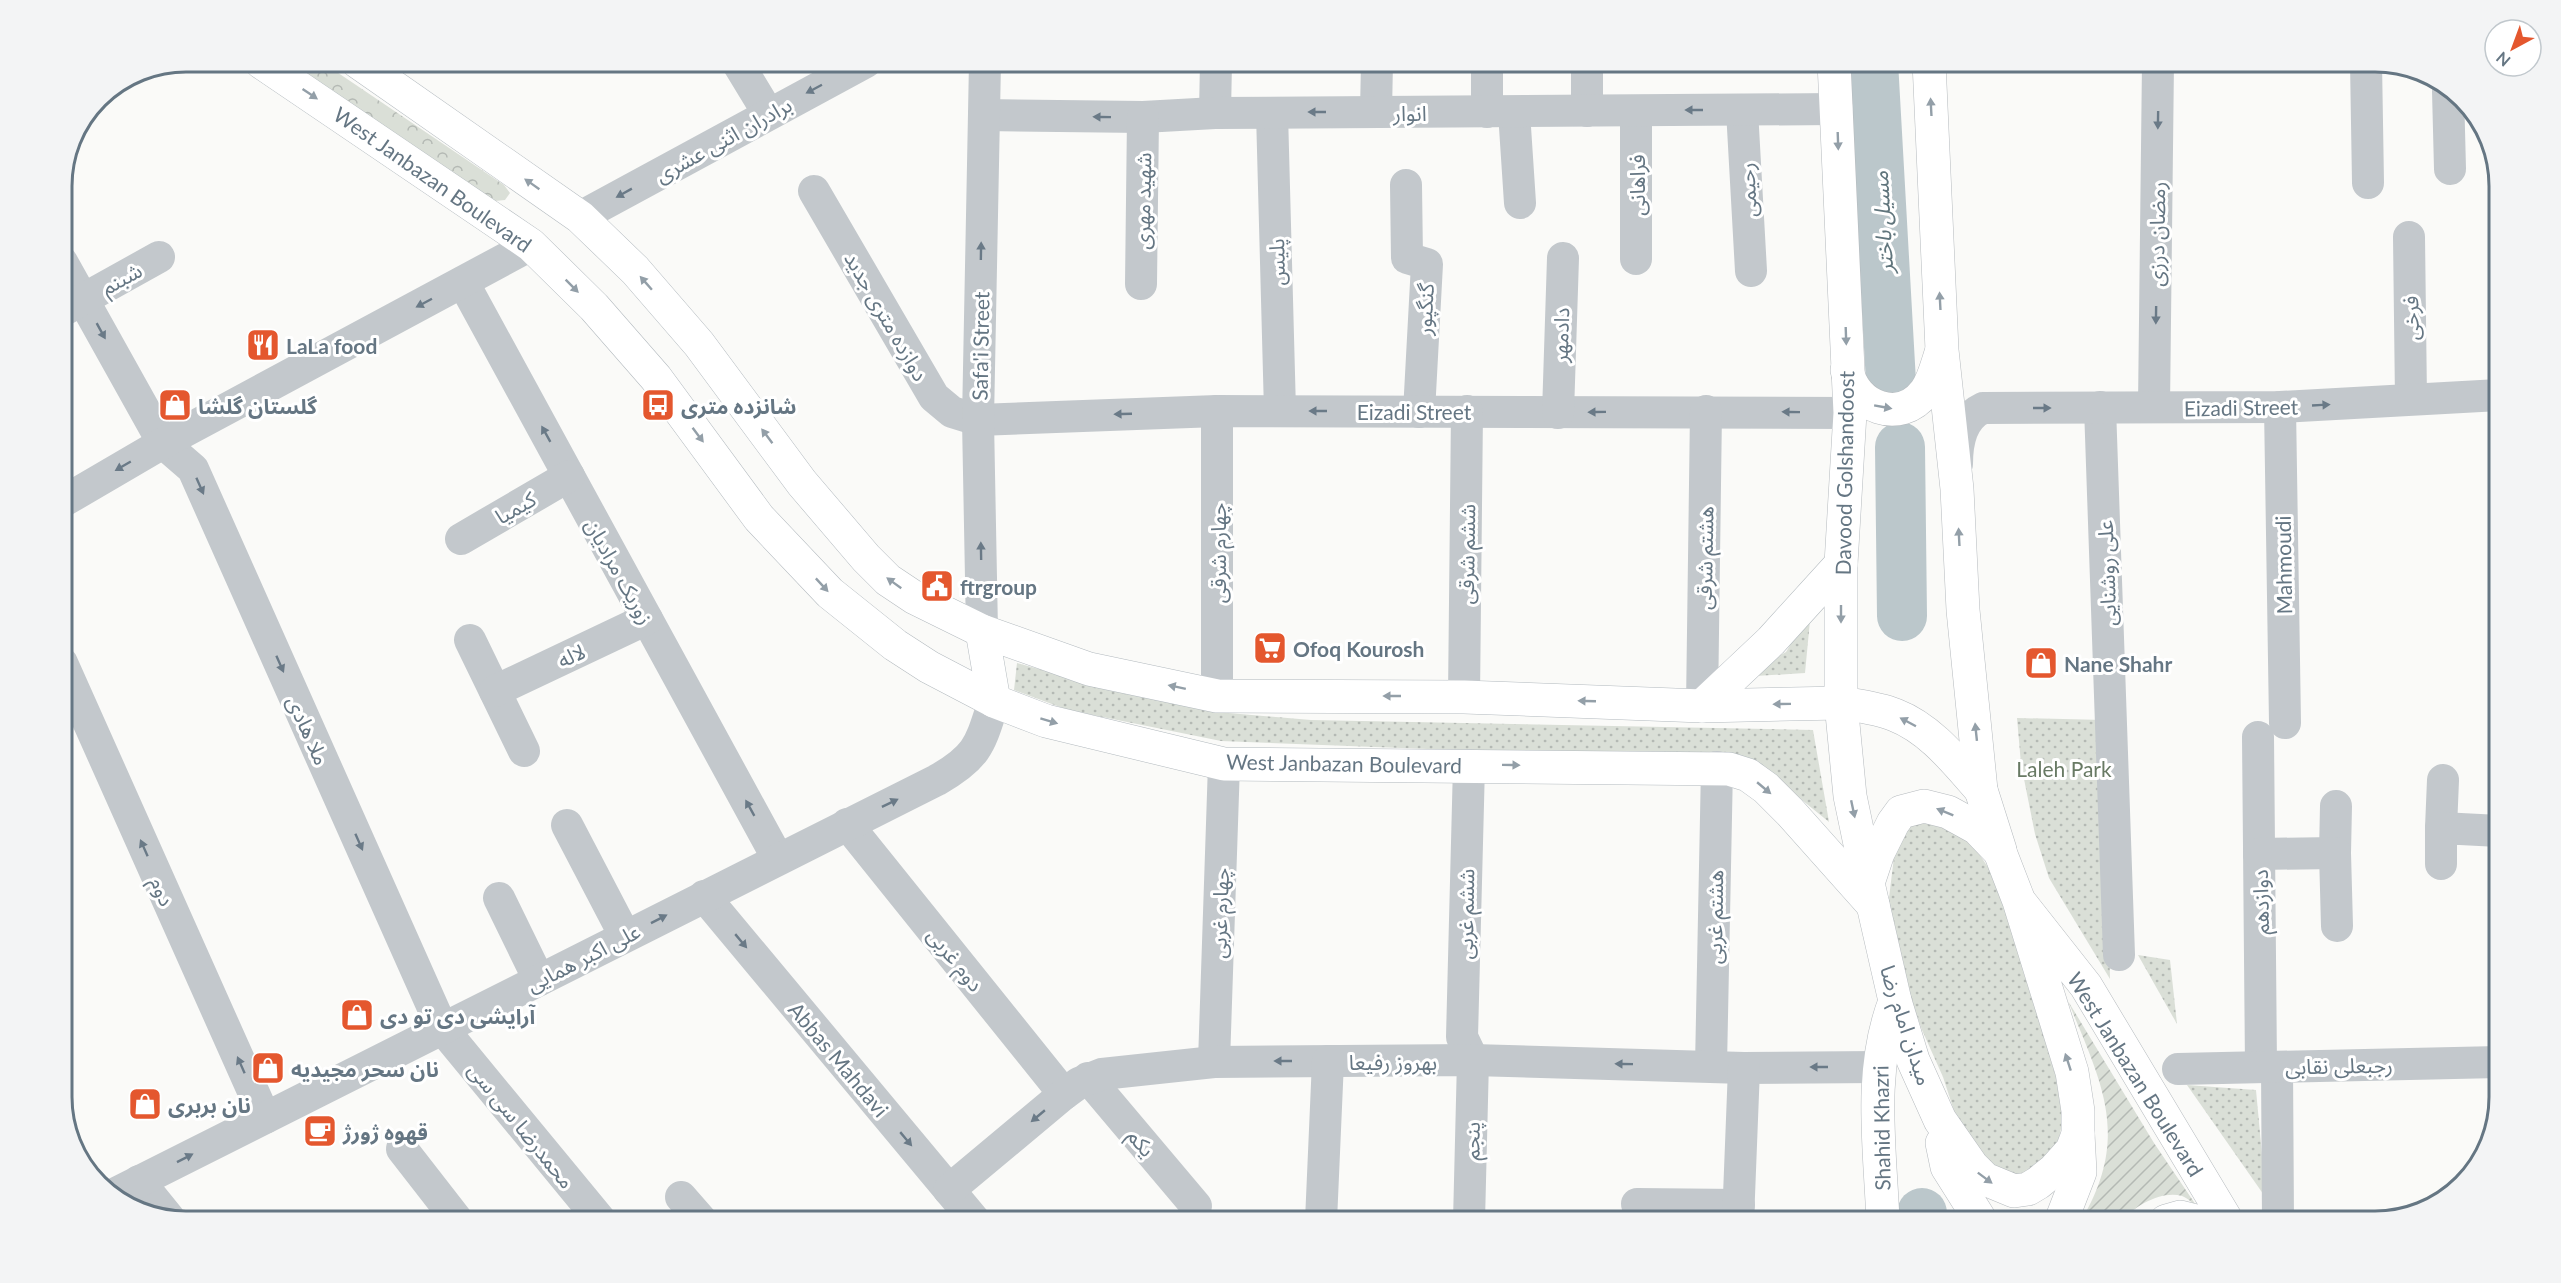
<svg xmlns="http://www.w3.org/2000/svg" width="2561" height="1283" font-family="Lato,'Noto Sans Arabic',sans-serif">
	<defs>
		<pattern id="grass-dots" width="8" height="8" patternUnits="userSpaceOnUse" patternTransform="scale(1.5)"><rect width="8" height="8" fill="#dadfd7"/><path d="M2 2h.1M6 6h.1" fill="none" stroke="#b4b9b4" stroke-width="1.8" stroke-linecap="round"/></pattern>
		<pattern id="forest-crowns" width="20" height="18" patternUnits="userSpaceOnUse" patternTransform="scale(1.5)"><rect width="20" height="18" fill="#dadfd7"/><path d="M2 6a3 3 0 1 1 6 0M12 15a3 3 0 1 1 6 0" fill="none" stroke="#b4b9b4"/></pattern>
		<pattern id="garden-furrows" width="10" height="10" patternUnits="userSpaceOnUse" patternTransform="scale(1.5)"><rect width="10" height="10" fill="#dadfd7"/><path d="M-1 1l2-2M0 10L10 0M9 11l2-2" fill="none" stroke="#b4b9b4"/></pattern>
	</defs>
	<rect width="100%" height="100%" fill="#fafaf8"/>
	<g fill="url(#grass-dots)">
		<path d="M1811,610l-6,63 -66,4 47,-25z"/>
		<path d="M1017,663l98,27 102,22 94,8 502,10 16,92 -53,-43 -139,-22 -416,-16 -153,-31 -54,-20z"/>
		<path d="M2017,718l88,2 5,259 -61,-101 -14,-44 -14,-70z"/>
		<path d="M1933,818l41,28 21,32 72,223 -8,37 -12,23 -8,8 -26,8 -17,-5 -37,-46 -16,-49 -21,-47 -20,-56 -14,-68 6,-49 13,-33z"/>
		<path d="M2138,955l32,5 7,64z"/>
		<path d="M2187,1085l69,5 10,108z"/>
	</g>
	<path fill="url(#forest-crowns)" d="M286,62h36l182,123 6,8 -5,7 -10,1z"/>
	<path fill="url(#garden-furrows)" d="M2068,1001l86,142 44,65c-5,-4 -10,-10 -16,-12 -20,-6 -48,10 -60,25h-41c50,-85 21,-137 -13,-220z"/>
	<g fill="none" stroke-linecap="round" stroke-linejoin="round">
		<g stroke="#bbc7cb" stroke-width="50">
			<path d="M1873,62l18,320"/>
			<path d="M1900,447l2,169"/>
			<path d="M1922,1213v8"/>
		</g>
		<defs>
			<g id="secondary">
				<path d="M261,62l270,183 63,62 62,71 103,140 71,75 65,52 34,22 65,34 52,20 178,43 505,5 19,6 18,13 24,24 83,93"/>
				<path d="M358,62l222,155 55,53 64,74 103,139 64,75 22,22 27,18 67,33 107,38 128,27 247,1 238,9 139,-3"/>
				<path d="M982,631l12,70"/>
				<path d="M1702,706l69,-65 70,-77"/>
			</g>
			<g id="primary">
				<path d="M1834,62l16,351 -9,151v139l9,93 18,86"/>
				<path d="M1929,62l13,288 15,139 6,121 18,180 19,60"/>
				<path d="M1847,370c7,37 53,55 78,22 8,-10 12,-27 16,-39"/>
				<path d="M1841,703c18,3 37,5 54,12 36,14 61,47 86,75"/>
				<path d="M2019,901l53,171 6,39v23l-6,16 -18,20 -16,13 -10,6 -14,2 -29,-12 -13,-13 -32,-46 -27,-60 -18,-59 -27,-118 10,-30 15,-30 8,-11 23,-6 24,6 29,16 23,24 19,49 67,85 141,235"/>
				<path d="M1942,1143l5,24 34,54"/>
				<path d="M1883,1221c-3,-74 -15,-150 12,-220"/>
				<path d="M2061,1221l19,-49 -2,-38"/>
				<path d="M2166,1221l14,-4 16,4"/>
			</g>
		</defs>
		<use href="#secondary" stroke="#b3babf" stroke-width="34"/>
		<use href="#primary" stroke="#b5babe" stroke-width="34"/>
		<g stroke="#c3c8cc" stroke-width="32">
			<path d="M737,62l31,51"/>
			<path d="M1487,62v50"/>
			<path d="M2366,62l2,121"/>
			<path d="M2448,91l2,78"/>
			<path d="M1742,110l9,161"/>
			<path d="M1587,111v-49"/>
			<path d="M1636,111v148"/>
			<path d="M1376,112l1,-50"/>
			<path d="M1514,112l6,91"/>
			<path d="M1215,113l1,-51"/>
			<path d="M1272,113l8,298"/>
			<path d="M984,115l159,2 72,-4 622,-4"/>
			<path d="M1406,185l1,73 20,6 -8,148"/>
			<path d="M814,191l120,206 18,15 26,8 239,-9 633,2"/>
			<path d="M580,217l286,-155"/>
			<path d="M2409,237l2,162"/>
			<path d="M62,262l101,181 30,26 249,559 159,193"/>
			<path d="M463,282l315,577"/>
			<path d="M1141,284l2,-167"/>
			<path d="M62,311l97,-54"/>
			<path d="M2100,407l19,548"/>
			<path d="M2154,407l4,-345"/>
			<path d="M2280,407l5,316"/>
			<path d="M1558,413l5,-155"/>
			<path d="M1957,464c0,-22 4,-46 26,-56l297,-1 219,-12"/>
			<path d="M62,502l101,-59 368,-198"/>
			<path d="M461,539l108,-63"/>
			<path d="M982,631l-4,-211 7,-358"/>
			<path d="M470,640l54,111"/>
			<path d="M62,663l203,455"/>
			<path d="M495,691l152,-72"/>
			<path d="M1217,696v-285"/>
			<path d="M1464,697l3,-286"/>
			<path d="M1702,706l4,-295"/>
			<path d="M2258,737l3,330"/>
			<path d="M1469,765l-7,272 11,23 -4,161"/>
			<path d="M847,824l217,270"/>
			<path d="M567,825l58,111"/>
			<path d="M2441,828l2,-48"/>
			<path d="M2335,853l1,-47"/>
			<path d="M2259,854l76,-1 2,73"/>
			<path d="M2441,864v-36l58,3"/>
			<path d="M704,896l271,325"/>
			<path d="M499,898l40,82"/>
			<path d="M1214,1062l10,-298"/>
			<path d="M1711,1066l6,-299"/>
			<path d="M2277,1067l1,154"/>
			<path d="M2178,1069l321,-7"/>
			<path d="M1088,1078l108,128"/>
			<path d="M402,1149l56,72"/>
			<path d="M139,1181l30,37"/>
			<path d="M949,1190l115,-96 15,-11 23,-9 112,-12 259,-2 271,8 134,-1"/>
			<path d="M114,1194l823,-414c42,-24 43,-36 57,-79"/>
			<path d="M681,1197l21,24"/>
			<path d="M1637,1204l102,1"/>
			<path d="M1321,1221l7,-160"/>
			<path d="M1738,1221l6,-153"/>
		</g>
		<use href="#secondary" stroke="#fff" stroke-width="33"/>
		<use href="#primary" stroke="#fff" stroke-width="33"/>
	</g>
	<defs><path id="oneway-solid" d="M-6-.8H1V-3.2L6.5 0L1 3.2V.8H-6Z" transform="scale(1.5)"/></defs>
	<g fill="#6a7a87">
		<use href="#oneway-solid" transform="translate(814 89) rotate(152)"/>
		<use href="#oneway-solid" transform="translate(1694 110) rotate(180)"/>
		<use href="#oneway-solid" transform="translate(1317 112) rotate(180)"/>
		<use href="#oneway-solid" transform="translate(1102 117) rotate(-179)"/>
		<use href="#oneway-solid" transform="translate(2158 120) rotate(91)"/>
		<use href="#oneway-solid" transform="translate(624 193) rotate(151)"/>
		<use href="#oneway-solid" transform="translate(981 251) rotate(-89)"/>
		<use href="#oneway-solid" transform="translate(424 303) rotate(152)"/>
		<use href="#oneway-solid" transform="translate(2156 315) rotate(91)"/>
		<use href="#oneway-solid" transform="translate(101 331) rotate(61)"/>
		<use href="#oneway-solid" transform="translate(2321 405) rotate(-3)"/>
		<use href="#oneway-solid" transform="translate(2042 408)"/>
		<use href="#oneway-solid" transform="translate(1318 411) rotate(-180)"/>
		<use href="#oneway-solid" transform="translate(1597 412) rotate(179)"/>
		<use href="#oneway-solid" transform="translate(1791 412) rotate(-179)"/>
		<use href="#oneway-solid" transform="translate(1123 414) rotate(178)"/>
		<use href="#oneway-solid" transform="translate(546 434) rotate(-119)"/>
		<use href="#oneway-solid" transform="translate(123 466) rotate(150)"/>
		<use href="#oneway-solid" transform="translate(200 486) rotate(66)"/>
		<use href="#oneway-solid" transform="translate(981 551) rotate(-91)"/>
		<use href="#oneway-solid" transform="translate(280 664) rotate(66)"/>
		<use href="#oneway-solid" transform="translate(890 803) rotate(-26)"/>
		<use href="#oneway-solid" transform="translate(750 808) rotate(-119)"/>
		<use href="#oneway-solid" transform="translate(359 842) rotate(66)"/>
		<use href="#oneway-solid" transform="translate(144 848) rotate(-114)"/>
		<use href="#oneway-solid" transform="translate(659 919) rotate(-27)"/>
		<use href="#oneway-solid" transform="translate(741 941) rotate(50)"/>
		<use href="#oneway-solid" transform="translate(1283 1061) rotate(180)"/>
		<use href="#oneway-solid" transform="translate(1624 1064) rotate(-179)"/>
		<use href="#oneway-solid" transform="translate(241 1065) rotate(-114)"/>
		<use href="#oneway-solid" transform="translate(1819 1067) rotate(180)"/>
		<use href="#oneway-solid" transform="translate(1038 1116) rotate(140)"/>
		<use href="#oneway-solid" transform="translate(906 1139) rotate(50)"/>
		<use href="#oneway-solid" transform="translate(185 1158) rotate(-27)"/>
	</g>
	<g fill="#939fa8">
		<use href="#oneway-solid" transform="translate(310 94) rotate(34)"/>
		<use href="#oneway-solid" transform="translate(1931 107) rotate(-93)"/>
		<use href="#oneway-solid" transform="translate(1838 141) rotate(88)"/>
		<use href="#oneway-solid" transform="translate(532 184) rotate(-145)"/>
		<use href="#oneway-solid" transform="translate(646 283) rotate(-131)"/>
		<use href="#oneway-solid" transform="translate(572 286) rotate(45)"/>
		<use href="#oneway-solid" transform="translate(1940 301) rotate(-93)"/>
		<use href="#oneway-solid" transform="translate(1846 336) rotate(88)"/>
		<use href="#oneway-solid" transform="translate(1883 407) rotate(10)"/>
		<use href="#oneway-solid" transform="translate(698 435) rotate(53)"/>
		<use href="#oneway-solid" transform="translate(767 436) rotate(-127)"/>
		<use href="#oneway-solid" transform="translate(1959 537) rotate(-93)"/>
		<use href="#oneway-solid" transform="translate(894 583) rotate(-144)"/>
		<use href="#oneway-solid" transform="translate(822 585) rotate(47)"/>
		<use href="#oneway-solid" transform="translate(1841 614) rotate(90)"/>
		<use href="#oneway-solid" transform="translate(1177 687) rotate(-168)"/>
		<use href="#oneway-solid" transform="translate(1392 696) rotate(-180)"/>
		<use href="#oneway-solid" transform="translate(1587 701) rotate(-178)"/>
		<use href="#oneway-solid" transform="translate(1782 704) rotate(179)"/>
		<use href="#oneway-solid" transform="translate(1049 721) rotate(17)"/>
		<use href="#oneway-solid" transform="translate(1908 722) rotate(-152)"/>
		<use href="#oneway-solid" transform="translate(1976 732) rotate(-96)"/>
		<use href="#oneway-solid" transform="translate(1511 765) rotate(1)"/>
		<use href="#oneway-solid" transform="translate(1764 788) rotate(40)"/>
		<use href="#oneway-solid" transform="translate(1853 809) rotate(78)"/>
		<use href="#oneway-solid" transform="translate(1945 812) rotate(-158)"/>
		<use href="#oneway-solid" transform="translate(2068 1062) rotate(-108)"/>
		<use href="#oneway-solid" transform="translate(1985 1178) rotate(37)"/>
	</g>
	<defs>
		<symbol id="restaurant-square" viewBox="-11 -11 22 22"><rect x="-9" y="-9" width="18" height="18" rx="4" fill="#e4572e" stroke="#fff"/><path d="M-5-6h1v4h1v-4h1v4h1v-4h1v5L-1.5 .5V6h-2V.5L-5-1ZM5-6V6H3V1.5H1.5Q1.5-4 5-6Z" fill="#fff"/></symbol>
		<symbol id="shop-square" viewBox="-11 -11 22 22"><rect x="-9" y="-9" width="18" height="18" rx="4" fill="#e4572e" stroke="#fff"/><path d="M-5-2.5h2.3a2.7 3.5 0 0 1 5.4 0H5L5.5 6h-11ZM-1.5-2.5h3a1.5 2.3 0 0 0-3 0Z" fill="#fff"/></symbol>
		<symbol id="bus-square" viewBox="-11 -11 22 22"><rect x="-9" y="-9" width="18" height="18" rx="4" fill="#e4572e" stroke="#fff"/><path d="M-5-6H5V4H4V6H2V4H-2V6H-4V4H-5ZM-3.5-4V0h7V-4ZM-3.5 1.2v1.5H-2V1.2ZM2 1.2v1.5H3.5V1.2Z" fill="#fff"/></symbol>
		<symbol id="civic-square" viewBox="-11 -11 22 22"><rect x="-9" y="-9" width="18" height="18" rx="4" fill="#e4572e" stroke="#fff"/><path d="M-.6-6.5H3V-4.5H.6V-3L4-1V1h2V6H-6V1h2V-1L-.6-3ZM-1.2 2.5V6h2.4V2.5Z" fill="#fff"/></symbol>
		<symbol id="supermarket-square" viewBox="-11 -11 22 22"><rect x="-9" y="-9" width="18" height="18" rx="4" fill="#e4572e" stroke="#fff"/><path d="M-6-5.5h2.5l.6 2H6L4.5 2H-2.5L-4.4-4H-6ZM-1.5 3.2a1.3 1.3 0 1 0 .1 0ZM3 3.2a1.3 1.3 0 1 0 .1 0Z" fill="#fff"/></symbol>
		<symbol id="cafe-square" viewBox="-11 -11 22 22"><rect x="-9" y="-9" width="18" height="18" rx="4" fill="#e4572e" stroke="#fff"/><path d="M-5.5-4.5H6V0H3Q3 3.5 0 3.5H-2.5Q-5.5 3.5-5.5 0ZM3-3.2v2h1.7v-2ZM-6 4.5H4V6H-6Z" fill="#fff"/></symbol>
	</defs>
	<g fill-rule="evenodd">
		<use href="#restaurant-square" x="244" y="326" width="38" height="38"/>
		<use href="#shop-square" x="156" y="386" width="38" height="38"/>
		<use href="#bus-square" x="639" y="386" width="38" height="38"/>
		<use href="#civic-square" x="918" y="567" width="38" height="38"/>
		<use href="#supermarket-square" x="1251" y="629" width="38" height="38"/>
		<use href="#shop-square" x="2022" y="644" width="38" height="38"/>
		<use href="#shop-square" x="338" y="996" width="38" height="38"/>
		<use href="#shop-square" x="249" y="1049" width="38" height="38"/>
		<use href="#shop-square" x="126" y="1085" width="38" height="38"/>
		<use href="#cafe-square" x="301" y="1112" width="38" height="38"/>
	</g>
	<g text-anchor="middle" dominant-baseline="central" stroke-width="6" stroke-linejoin="round" paint-order="stroke">
		<g font-size="21" fill="#657683" stroke="#fff">
			<text x="1410" y="112">انوار</text>
			<text transform="translate(723 139) rotate(-29)">برادران اثنی عشری</text>
			<text transform="translate(433 179) rotate(35)">West Janbazan Boulevard</text>
			<text transform="translate(1636 185) rotate(-90)">فراهانی</text>
			<text transform="translate(1747 190) rotate(-93)">رحیمی</text>
			<text transform="translate(1142 201) rotate(-89)">شهید مهری</text>
			<text transform="translate(2156 234) rotate(-89)">رمضان درزی</text>
			<text transform="translate(1276 262) rotate(-91)">پلیس</text>
			<text transform="translate(121 278) rotate(-29)">شبنم</text>
			<text transform="translate(1424 309) rotate(-87)">گنگپور</text>
			<text transform="translate(887 316) rotate(60)">دوازده متری جدید</text>
			<text transform="translate(2410 318) rotate(-91)">فرخی</text>
			<text transform="translate(1560 335) rotate(-88)">دادمهر</text>
			<text transform="translate(980 346) rotate(-89)">Safa'i Street</text>
			<text transform="translate(2241 407) rotate(-1)">Eizadi Street</text>
			<text x="1414" y="411">Eizadi Street</text>
			<text transform="translate(1844 473) rotate(-89)">Davood Golshandoost</text>
			<text transform="translate(515 507) rotate(-30)">کیمیا</text>
			<text transform="translate(1217 553) rotate(-90)">چهارم شرقی</text>
			<text transform="translate(1466 554) rotate(-89)">ششم شرقی</text>
			<text transform="translate(1704 558) rotate(-89)">هشتم شرقی</text>
			<text transform="translate(2283 565) rotate(-91)">Mahmoudi</text>
			<text transform="translate(620 571) rotate(61)">زوریک مرادیان</text>
			<text transform="translate(2106 573) rotate(-92)">علی روشنایی</text>
			<text transform="translate(571 655) rotate(-25)">لاله</text>
			<text transform="translate(309 730) rotate(66)">ملا هادی</text>
			<text transform="translate(1344 763) rotate(1)">West Janbazan Boulevard</text>
			<text transform="translate(163 891) rotate(66)">دوم</text>
			<text transform="translate(2260 902) rotate(-91)">دوازدهم</text>
			<text transform="translate(1219 913) rotate(-88)">چهارم غربی</text>
			<text transform="translate(1465 914) rotate(-89)">ششم غربی</text>
			<text transform="translate(1714 917) rotate(-89)">هشتم غربی</text>
			<text transform="translate(583 957) rotate(-27)">علی اکبر همایی</text>
			<text transform="translate(956 959) rotate(51)">دوم غربی</text>
			<text transform="translate(1907 1025) rotate(72)">میدان امام رضا</text>
			<text transform="translate(839 1059) rotate(50)">Abbas Mahdavi</text>
			<text x="1393" y="1061">بهروز رفیعا</text>
			<text transform="translate(2339 1065) rotate(-1)">رجبعلی نقابی</text>
			<text transform="translate(2136 1074) rotate(58)">West Janbazan Boulevard</text>
			<text transform="translate(522 1125) rotate(51)">محمدرضا سی سی</text>
			<text transform="translate(1881 1128) rotate(-91)">Shahid Khazri</text>
			<text transform="translate(1471 1141) rotate(-89)">پنجم</text>
			<text transform="translate(1142 1142) rotate(50)">یکم</text>
		</g>
		<g font-size="21" font-weight="bold" fill="#657683" stroke="#fff" text-anchor="start">
			<text x="286" y="345">LaLa food</text>
			<text x="198" y="405">گلستان گلشا</text>
			<text x="681" y="405">شانزده متری</text>
			<text x="960" y="586">ftrgroup</text>
			<text x="1293" y="648">Ofoq Kourosh</text>
			<text x="2064" y="663">Nane Shahr</text>
			<text x="380" y="1015">آرایشی دی تو دی</text>
			<text x="291" y="1068">نان سحر مجیدیه</text>
			<text x="168" y="1104">نان بربرى</text>
			<text x="343" y="1131">قهوه ژورژ</text>
		</g>
		<g font-size="21" fill="#687a64" stroke="#fff">
			<text x="2064" y="768">Laleh Park</text>
		</g>
		<g font-size="22" font-style="italic" fill="#60757c" stroke="#fff">
			<text transform="translate(1882 222) rotate(-93)">مسیل باختر</text>
		</g>
	</g>
	<path d="M0 0H2561V1283H0ZM186 72H2375A114 114 0 0 1 2489 186V1097A114 114 0 0 1 2375 1211H186A114 114 0 0 1 72 1097V186A114 114 0 0 1 186 72Z" fill="#f3f4f5" fill-rule="evenodd"/>
	<path fill="none" stroke="#657683" stroke-width="3" d="M186 72H2375A114 114 0 0 1 2489 186V1097A114 114 0 0 1 2375 1211H186A114 114 0 0 1 72 1097V186A114 114 0 0 1 186 72Z"/>
	<g transform="translate(2513 48) rotate(221)"><circle r="28" fill="#ffffff" stroke="#c1c8cd" stroke-width="1.5"/>
	<path d="M0-4.5L10 22L0 15L-10 22Z" fill="#e4572e"/>
	<text y="-9" font-size="16" font-weight="bold" text-anchor="middle" fill="#657683">N</text>
	</g>
</svg>
